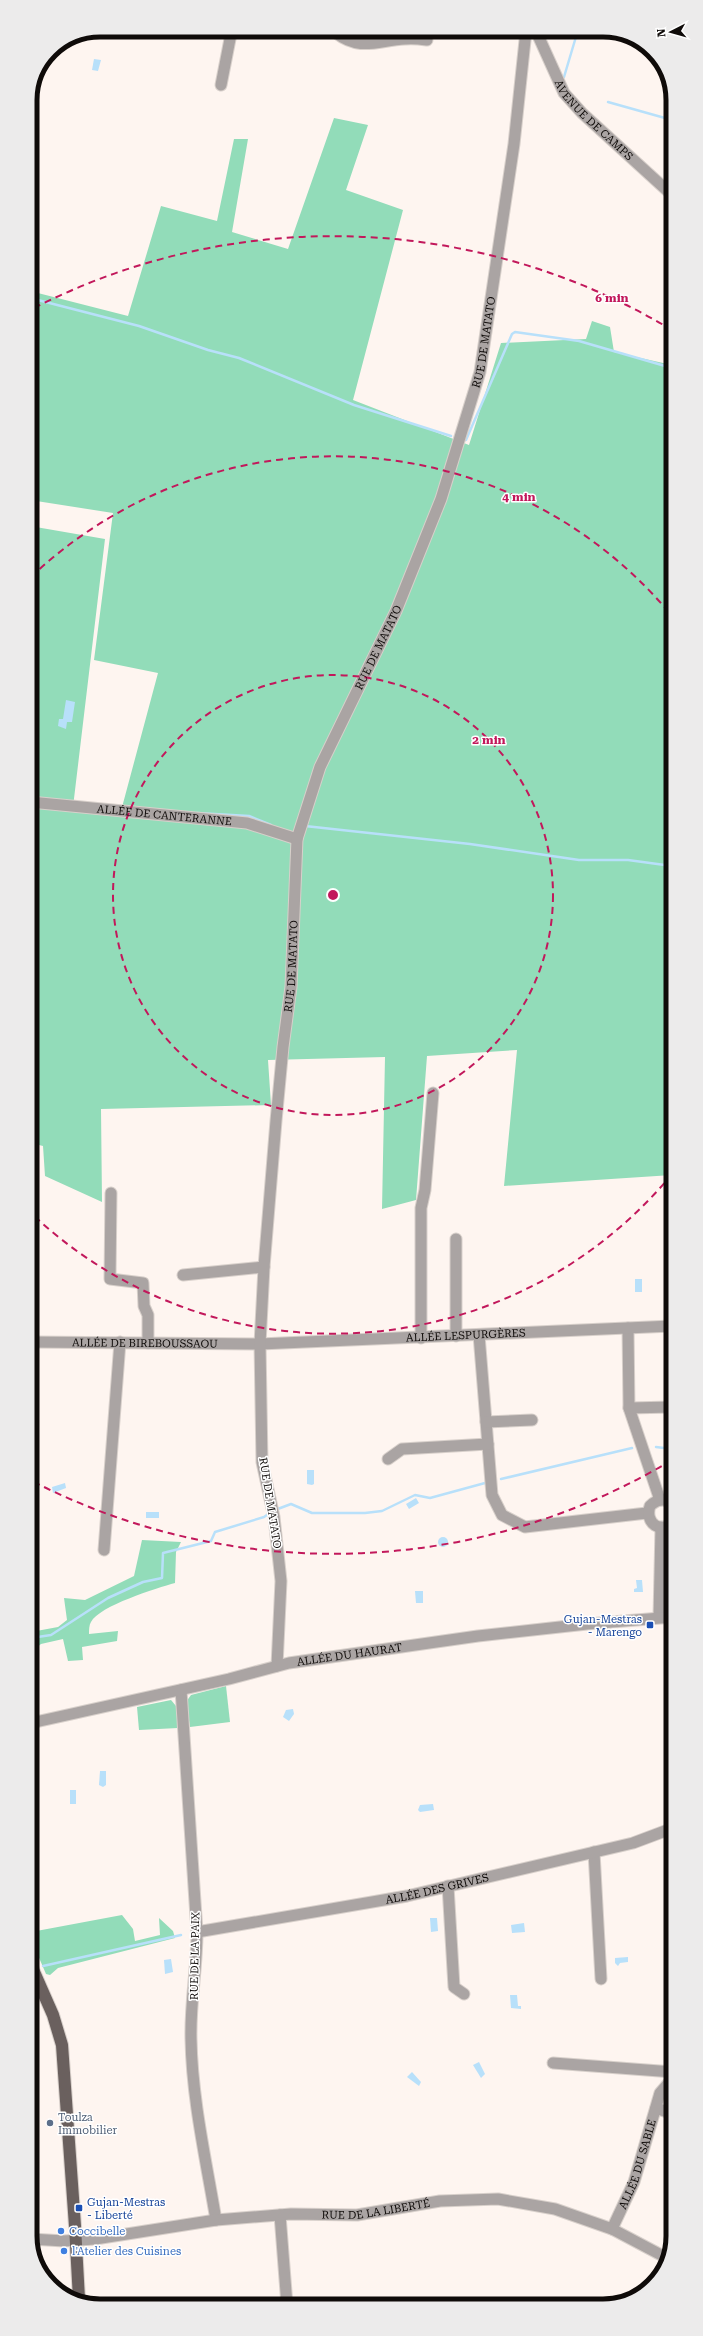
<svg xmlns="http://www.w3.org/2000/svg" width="703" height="2336" font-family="'Roboto Serif',serif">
	<rect width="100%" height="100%" fill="#fef5f0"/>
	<g fill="#92dcb9">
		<path d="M334,118l34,7 -22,65 57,20 -50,190 116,45 32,-102 85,-4 6,-18 18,6 4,25 58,13v810l-168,11 13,-136 -90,6 -11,144 -34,9 3,-152 -117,3 3,45 -170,4 1,93 -57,-26 -2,-30 -12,-3 -1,-617 75,13 -32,268 48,4 37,-138 -64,-13 19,-147 -83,-13v-209l98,25 33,-110 56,15 17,-82h14l-16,93 56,17z"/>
		<path d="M142,1540l39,2 -5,10 -1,31c-18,5 -76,23 -84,39 -2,3 -2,8 -2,12l29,-3 -1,10 -35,6 1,13 -15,1 -5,-22 -22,5 -10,8v-20l27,-5 9,-7 -3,-22 21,2 49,-24z"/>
		<path d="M226,1686l4,36 -40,5 -4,-25 5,-7z"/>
		<path d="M171,1700l5,6 2,22 -39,2 -2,-23z"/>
		<path d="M122,1915l11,14 2,12 25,-6 -1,-17 14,13 2,7 -117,30 -8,7 -4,-1 -15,-35v-7z"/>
	</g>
	<g fill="#b8e0fa">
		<path d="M94,59l7,1 -3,11 -6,-1z"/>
		<path d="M66,700l9,2 -3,20h-5l-1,7 -8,-3 1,-7h4z"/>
		<rect x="635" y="1279" width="7" height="13"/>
		<path d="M307,1470h7v14l-2,1 -5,-1z"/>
		<path d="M65,1483l1,5 -13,5 -1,-6z"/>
		<path d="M416,1498l3,5 -10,6 -3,-5z"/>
		<rect x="146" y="1512" width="13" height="6"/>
		<circle cx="443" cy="1542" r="5"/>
		<path d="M636,1580h6l1,12h-9v-3l3,-1z"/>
		<path d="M415,1591h8v12h-7z"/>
		<path d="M293,1709l1,5 -5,7 -6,-4 3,-7z"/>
		<path d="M100,1771h6v14l-3,2 -4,-2z"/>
		<rect x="70" y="1790" width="6" height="14"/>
		<path d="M433,1804l1,6 -14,2 -2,-2 2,-5z"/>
		<path d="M430,1918h7l1,13 -7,1z"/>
		<path d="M524,1923l1,9 -13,1 -1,-8z"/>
		<path d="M628,1957v5l-8,1 -2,3 -3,-3v-5z"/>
		<path d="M171,1959l2,13 -8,2 -1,-14z"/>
		<path d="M510,1995h7l1,11h3v3l-10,-1z"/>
		<path d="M479,2062l6,12 -4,4 -8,-13z"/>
		<path d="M412,2072l9,10 -2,4 -12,-9z"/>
	</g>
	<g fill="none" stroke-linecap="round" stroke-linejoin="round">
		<g stroke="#b8e0fa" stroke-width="2.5">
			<path d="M564,77l14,-47"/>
			<path d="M608,102l64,18"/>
			<path d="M30,298l109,28 69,24 31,8 115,47 97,31"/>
			<path d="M466,440l46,-106 3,-2 64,9 93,27"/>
			<path d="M197,813l52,3 22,9"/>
			<path d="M305,826l165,18 109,16h49l44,6"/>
			<path d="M656,1447l16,2"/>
			<path d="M501,1479l131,-31"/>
			<path d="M275,1510l16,-6 21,9h53l17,-2 33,-16 15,3 55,-15"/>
			<path d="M31,1638l20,-3 57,-37 35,-16 19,-4 1,-25 48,-12 4,-9 49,-15 7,-5"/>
			<path d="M43,1966l138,-31"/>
		</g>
		<defs>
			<g id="minor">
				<path id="s1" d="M536,31l28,62 18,20 90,82"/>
				<path d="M336,33c24,19 43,7 69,6 7,-1 15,0 22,1"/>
				<path d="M221,85l10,-51"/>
				<path id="s2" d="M30,802l217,21 50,16"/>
				<path d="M111,1193l-1,86 33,4 1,23 4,9v28"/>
				<path d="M183,1275l81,-8"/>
				<path d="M628,1328l1,80 31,92"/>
				<path d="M479,1335l13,160 10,20 23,12 122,-14"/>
				<path d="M456,1336v-97"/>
				<path d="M421,1338v-130l4,-18 8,-97"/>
				<path id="s3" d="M31,1342l229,2 412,-18"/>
				<path d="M629,1408l43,-1"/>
				<path d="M486,1422l46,-2"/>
				<path d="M388,1459l14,-10 86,-5"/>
				<path d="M673,1506c-7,-9 -16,-7 -23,0 -6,17 12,30 23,14"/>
				<path d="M104,1550l16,-208"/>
				<path d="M659,1617l2,-90"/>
				<path id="s4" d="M277,1666l4,-85 -7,-64 -12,-55 -2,-118 4,-77 12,-146 7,-74 8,-60 6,-148 23,-72 76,-156 45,-112 39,-127 34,-228 12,-113"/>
				<path d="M181,1690l16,242c0,36 -7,71 -6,107 1,60 15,121 25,181"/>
				<path id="s5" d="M31,1723l198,-44 60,-16 189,-27 109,-12 86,-7"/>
				<path d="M594,1852l7,127"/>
				<path d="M448,1886l6,101 10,7"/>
				<path id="s6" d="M197,1932l210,-36 226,-53 40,-15"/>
				<path d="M553,2063l120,9"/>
				<path d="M656,2108l17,6"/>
				<path d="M280,2215l7,90"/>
				<path id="s7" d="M612,2229l22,-47 26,-89 13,-15"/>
				<path id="s8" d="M31,2239l33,2 31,-2 121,-19 75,-6 66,1 83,-14 58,-2 57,10 57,20 53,28"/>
			</g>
			<path id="major" d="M31,1965l22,50 9,30 13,181 4,73"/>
		</defs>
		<use href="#minor" stroke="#d8d0cb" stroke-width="13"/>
		<use href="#major" stroke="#d8d0cb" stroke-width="14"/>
		<use href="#minor" stroke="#aaa4a3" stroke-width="11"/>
		<use href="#major" stroke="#6a605e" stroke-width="12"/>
	</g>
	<g fill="none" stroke="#c2185b" stroke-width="2" stroke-dasharray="7 5">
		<circle cx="333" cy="895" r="220"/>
		<path d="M672 1174A439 439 0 0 1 31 1213M31 577A439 439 0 0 1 672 616"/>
		<path d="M672 1460A659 659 0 0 1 34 1482M34 308A659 659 0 0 1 667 327"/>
	</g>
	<g fill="#1a4fb4" stroke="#fff" stroke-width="1.5">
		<rect x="646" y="1621" width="8" height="8" rx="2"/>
		<rect x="75" y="2204" width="8" height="8" rx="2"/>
	</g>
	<circle fill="#5c6f8a" stroke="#fff" stroke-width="1.5" cx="50" cy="2123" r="4"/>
	<g fill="#3f7fe0" stroke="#fff" stroke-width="1.5">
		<circle cx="61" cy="2231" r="4"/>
		<circle cx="64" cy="2251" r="4"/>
	</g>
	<g text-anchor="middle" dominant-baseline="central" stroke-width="3" stroke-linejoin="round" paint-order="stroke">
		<g font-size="11" fill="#0f0b09" stroke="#fff">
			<text stroke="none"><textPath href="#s1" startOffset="108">AVENUE DE CAMPS</textPath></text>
			<text stroke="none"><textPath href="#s4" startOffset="1363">RUE DE MATATO</textPath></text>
			<text stroke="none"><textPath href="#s4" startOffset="1039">RUE DE MATATO</textPath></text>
			<text stroke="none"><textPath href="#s2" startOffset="135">ALLÉE DE CANTERANNE</textPath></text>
			<text stroke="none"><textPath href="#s4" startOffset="703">RUE DE MATATO</textPath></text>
			<text stroke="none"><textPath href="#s3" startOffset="435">ALLÉE LESPURGÈRES</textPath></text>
			<text stroke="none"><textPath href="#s3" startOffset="114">ALLÉE DE BIREBOUSSAOU</textPath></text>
			<text transform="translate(270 1503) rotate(81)">RUE DE MATATO</text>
			<text stroke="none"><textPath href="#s5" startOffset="326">ALLÉE DU HAURAT</textPath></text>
			<text stroke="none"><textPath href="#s6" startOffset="244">ALLÉE DES GRIVES</textPath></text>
			<text transform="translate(195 1956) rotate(-89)">RUE DE LA PAIX</text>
			<text stroke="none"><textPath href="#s7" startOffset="70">ALLÉE DU SABLE</textPath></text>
			<text stroke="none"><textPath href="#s8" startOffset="347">RUE DE LA LIBERTÉ</textPath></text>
		</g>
		<g font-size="11" fill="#164399" stroke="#fff" text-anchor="end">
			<text x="642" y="1619">Gujan-Mestras<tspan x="642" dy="13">- Marengo</tspan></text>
			<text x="87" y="2202" text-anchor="start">Gujan-Mestras<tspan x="87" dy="13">- Liberté</tspan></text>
		</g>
		<g font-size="11" fill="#4e5e75" stroke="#fff" text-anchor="start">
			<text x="58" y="2117">Toulza<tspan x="58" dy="13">Immobilier</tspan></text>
		</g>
		<g font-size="11" fill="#366cbe" stroke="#fff" text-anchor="start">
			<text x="69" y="2231">Coccibelle</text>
			<text x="72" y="2251">l'Atelier des Cuisines</text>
		</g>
	</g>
	<path d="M0 0H703V2336H0ZM100 37H603A63 63 0 0 1 666 100V2236A63 63 0 0 1 603 2299H100A63 63 0 0 1 37 2236V100A63 63 0 0 1 100 37Z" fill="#ecebeb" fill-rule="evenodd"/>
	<path fill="none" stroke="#0f0b09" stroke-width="5" d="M100 37H603A63 63 0 0 1 666 100V2236A63 63 0 0 1 603 2299H100A63 63 0 0 1 37 2236V100A63 63 0 0 1 100 37Z"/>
	<circle cx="333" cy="895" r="6" fill="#c2185b" stroke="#fff" stroke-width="2"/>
	<g font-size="12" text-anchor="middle" font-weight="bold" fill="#c2185b" stroke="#fff" stroke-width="3" stroke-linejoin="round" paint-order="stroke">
		<text x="612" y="302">6 min</text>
		<text x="519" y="501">4 min</text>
		<text x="489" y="744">2 min</text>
	</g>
	<g transform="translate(671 32) rotate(264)" stroke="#ffffff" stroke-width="3" paint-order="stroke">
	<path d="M0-3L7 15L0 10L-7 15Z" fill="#0f0b09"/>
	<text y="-6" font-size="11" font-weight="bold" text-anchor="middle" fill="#0f0b09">N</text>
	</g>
</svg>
